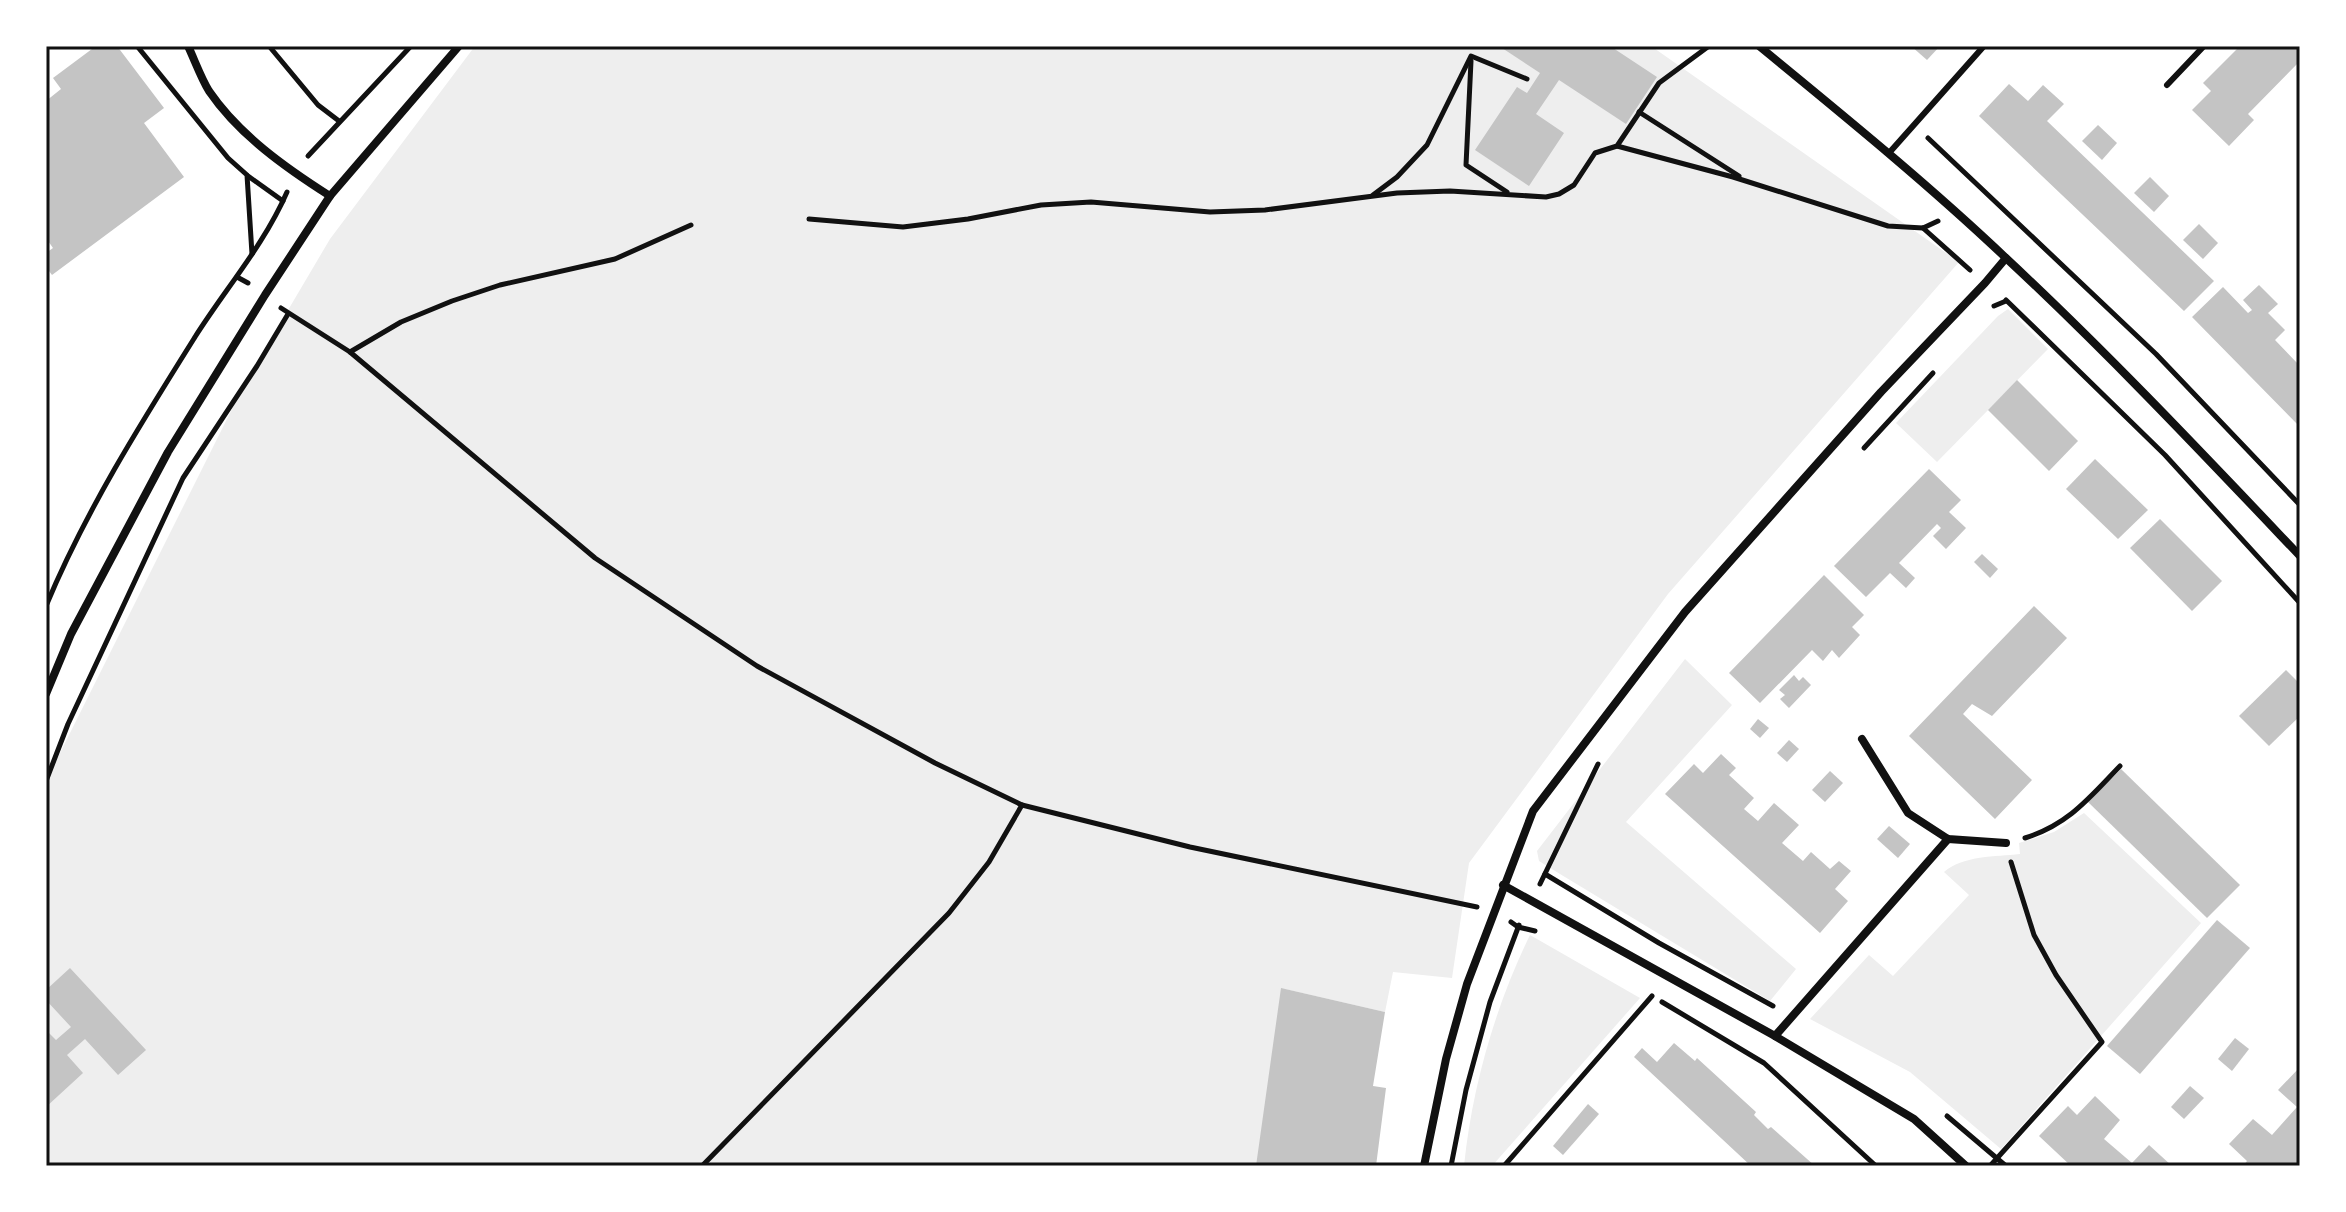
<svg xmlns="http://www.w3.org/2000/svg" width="2346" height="1212" font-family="'Source Sans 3',sans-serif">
	<rect width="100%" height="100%" fill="#fff"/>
	<g fill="#eee">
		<path d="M475,46h1176l308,216 -291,332 -199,269 -17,115 -59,-6 -8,40 -100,-23 -28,177h-1211v-385l199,-398 85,-144z"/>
		<path d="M2008,309l40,40 -111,113 -41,-39 102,-107z"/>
		<path d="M1685,659l47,46 -106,117 170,147 -26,32 -210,-127 -21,-13 -2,-10z"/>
		<path d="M2084,813l117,110 -200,226 -91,-77 -100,-53 59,-64 24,21 76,-81 -25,-23c20,-17 51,-15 76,-18l-1,-11 35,-11z"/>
		<path d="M1530,935l110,63 -148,168h-28c8,-79 31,-159 66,-231z"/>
	</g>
	<g fill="#c4c4c4">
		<path d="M96,46h21l47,62 -20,15 40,54 -132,98 -6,-8v-14l7,-5 -7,-10v-137l15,-12 -8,-11z"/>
		<path d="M1499,46h111l47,31 -31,47 -67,-44 -23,34 28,19 -35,53 -54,-36 42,-63 10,6 13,-20z"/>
		<path d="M1911,46h29l-13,14z"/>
		<path d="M2240,46h60v15l-52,53 6,6 -25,26 -37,-36 19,-19 -8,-8z"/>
		<path d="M2009,84l19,17 15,-16 21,19 -17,17 167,160 -30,30 -205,-195z"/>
		<path d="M2098,125l19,18 -15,17 -20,-19z"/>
		<path d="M2150,177l19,19 -15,16 -20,-19z"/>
		<path d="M2199,224l19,19 -15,16 -20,-19z"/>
		<path d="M2259,285l19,19 -10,9 17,17 -10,10 25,26v61l-108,-110 31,-30 25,26 4,-3 -9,-10z"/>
		<path d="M2017,380l61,61 -29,30 -61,-61z"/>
		<path d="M2095,459l53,51 -30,29 -52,-50z"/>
		<path d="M1929,469l32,31 -12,12 17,16 -20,21 -13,-13 8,-8 -4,-4 -38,39 16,15 -9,10 -16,-15 -24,24 -32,-31z"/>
		<path d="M2160,519l62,62 -30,30 -62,-63z"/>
		<path d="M1982,554l16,15 -8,9 -16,-16z"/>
		<path d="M1824,575l40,40 -12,12 8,8 -21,23 -7,-8 -9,11 -11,-11 -52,53 -31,-30z"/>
		<path d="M2034,606l33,32 -75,78 -20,-12 -9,10 69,66 -37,39 -86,-83z"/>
		<path d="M2286,670l14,14v32l-31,30 -30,-30z"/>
		<path d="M1794,675l5,6 4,-4 8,8 -22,23 -9,-9 5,-4 -6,-5z"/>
		<path d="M1758,719l11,9 -9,10 -10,-9z"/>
		<path d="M1789,740l10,9 -12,13 -10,-9z"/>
		<path d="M1721,754l15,14 -7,7 25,23 -10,11 14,12 16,-18 25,22 -17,18 21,18 8,-9 19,17 9,-8 12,10 -16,18 13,12 -28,32 -155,-139 29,-30 9,9z"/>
		<path d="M2121,769l119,116 -33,33 -119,-116z"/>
		<path d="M1830,771l13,12 -18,19 -13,-12z"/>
		<path d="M1889,826l21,18 -12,14 -21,-19z"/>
		<path d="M2217,920l33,28 -110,126 -33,-28z"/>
		<path d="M70,968l76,82 -28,25 -33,-36 -18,16 16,18 -37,34v-77l10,10 15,-13 -25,-27v-10z"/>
		<path d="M1281,988l104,24 -12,74 13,2 -10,78h-120z"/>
		<path d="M2235,1038l14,11 -17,22 -14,-12z"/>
		<path d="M1674,1043l21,18 2,-3 59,54 -2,3 14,14 3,-2 44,39h-64l-117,-109 8,-9 15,14z"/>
		<path d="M2300,1067v99h-57l4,-5 -18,-17 24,-25 19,16 25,-28 -19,-17z"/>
		<path d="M2190,1086l14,12 -20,21 -13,-12z"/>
		<path d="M2095,1096l25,24 -16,19 28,24 17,-18 23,21h-101l-32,-30 29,-30 9,9z"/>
		<path d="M1588,1104l11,10 -36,41 -10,-9z"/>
	</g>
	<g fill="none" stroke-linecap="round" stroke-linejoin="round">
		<g stroke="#111" stroke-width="5">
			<path d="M137,46l91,112 19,17 5,79"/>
			<path d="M269,46l49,59 21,16"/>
			<path d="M1471,61l-5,104 41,27"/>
			<path d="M1639,112l100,64"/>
			<path d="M1928,138l228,216 144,151"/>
			<path d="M1617,146l116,31 155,49 35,2 15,-7"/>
			<path d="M308,156l103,-110"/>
			<path d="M248,176l35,25"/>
			<path d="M1373,195l24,-18 30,-32 44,-89 56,23"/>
			<path d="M809,219l94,8 65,-8 73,-14 50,-3 119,10 55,-2 132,-17 53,-2 96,6 13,-3 15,-9 21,-32 22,-7 42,-63 50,-37"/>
			<path d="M1923,228l47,42"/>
			<path d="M237,277l11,6"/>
			<path d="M2006,300l159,155 135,148"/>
			<path d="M1994,306l12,-5"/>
			<path d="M281,308l69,44 245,206 162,108 178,97 87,42 168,42 287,60"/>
			<path d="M350,352l51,-30 51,-21 48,-16 115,-26 76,-34"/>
			<path d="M1864,448l69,-75"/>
			<path d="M46,606c39,-94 95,-183 149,-269 31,-49 69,-92 92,-145"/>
			<path d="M46,781l22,-57 115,-246 74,-112 31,-52"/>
			<path d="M2025,838c44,-14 64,-40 95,-72"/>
			<path d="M1545,874l114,69 114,63"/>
			<path d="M1540,884l58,-120"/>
			<path d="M1511,922l7,5 17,4"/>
			<path d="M1662,1002l102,61 112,103"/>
			<path d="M1947,1116l59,50"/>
			<path d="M702,1166l247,-253 40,-51 33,-57"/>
			<path d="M1451,1166l15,-76 24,-88 29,-77"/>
			<path d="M1504,1166l148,-170"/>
			<path d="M1990,1166l112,-124 -46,-67 -22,-40 -23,-73"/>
		</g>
		<g stroke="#111" stroke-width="6">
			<path d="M2167,85l37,-39"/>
			<path d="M1889,153l95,-107"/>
		</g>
		<g stroke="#111" stroke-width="8">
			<path d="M188,46c7,15 13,32 21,45 30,44 77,77 121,105"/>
			<path d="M1759,46c84,69 169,138 248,213 102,95 197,196 293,297"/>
			<path d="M46,694l25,-60 97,-182 97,-157 65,-99 129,-150"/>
			<path d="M1862,739l46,74 40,26 58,4"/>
			<path d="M1503,885l272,151 139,83 52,47"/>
			<path d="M1775,1036l173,-197"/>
			<path d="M1424,1166l22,-107 21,-75 66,-173 152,-199 196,-220 104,-109 21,-25"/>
		</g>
	</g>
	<rect width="2346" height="1212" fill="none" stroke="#ffffff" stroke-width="96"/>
	<rect x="48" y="48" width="2250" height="1116" fill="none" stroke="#111" stroke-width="3"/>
</svg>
